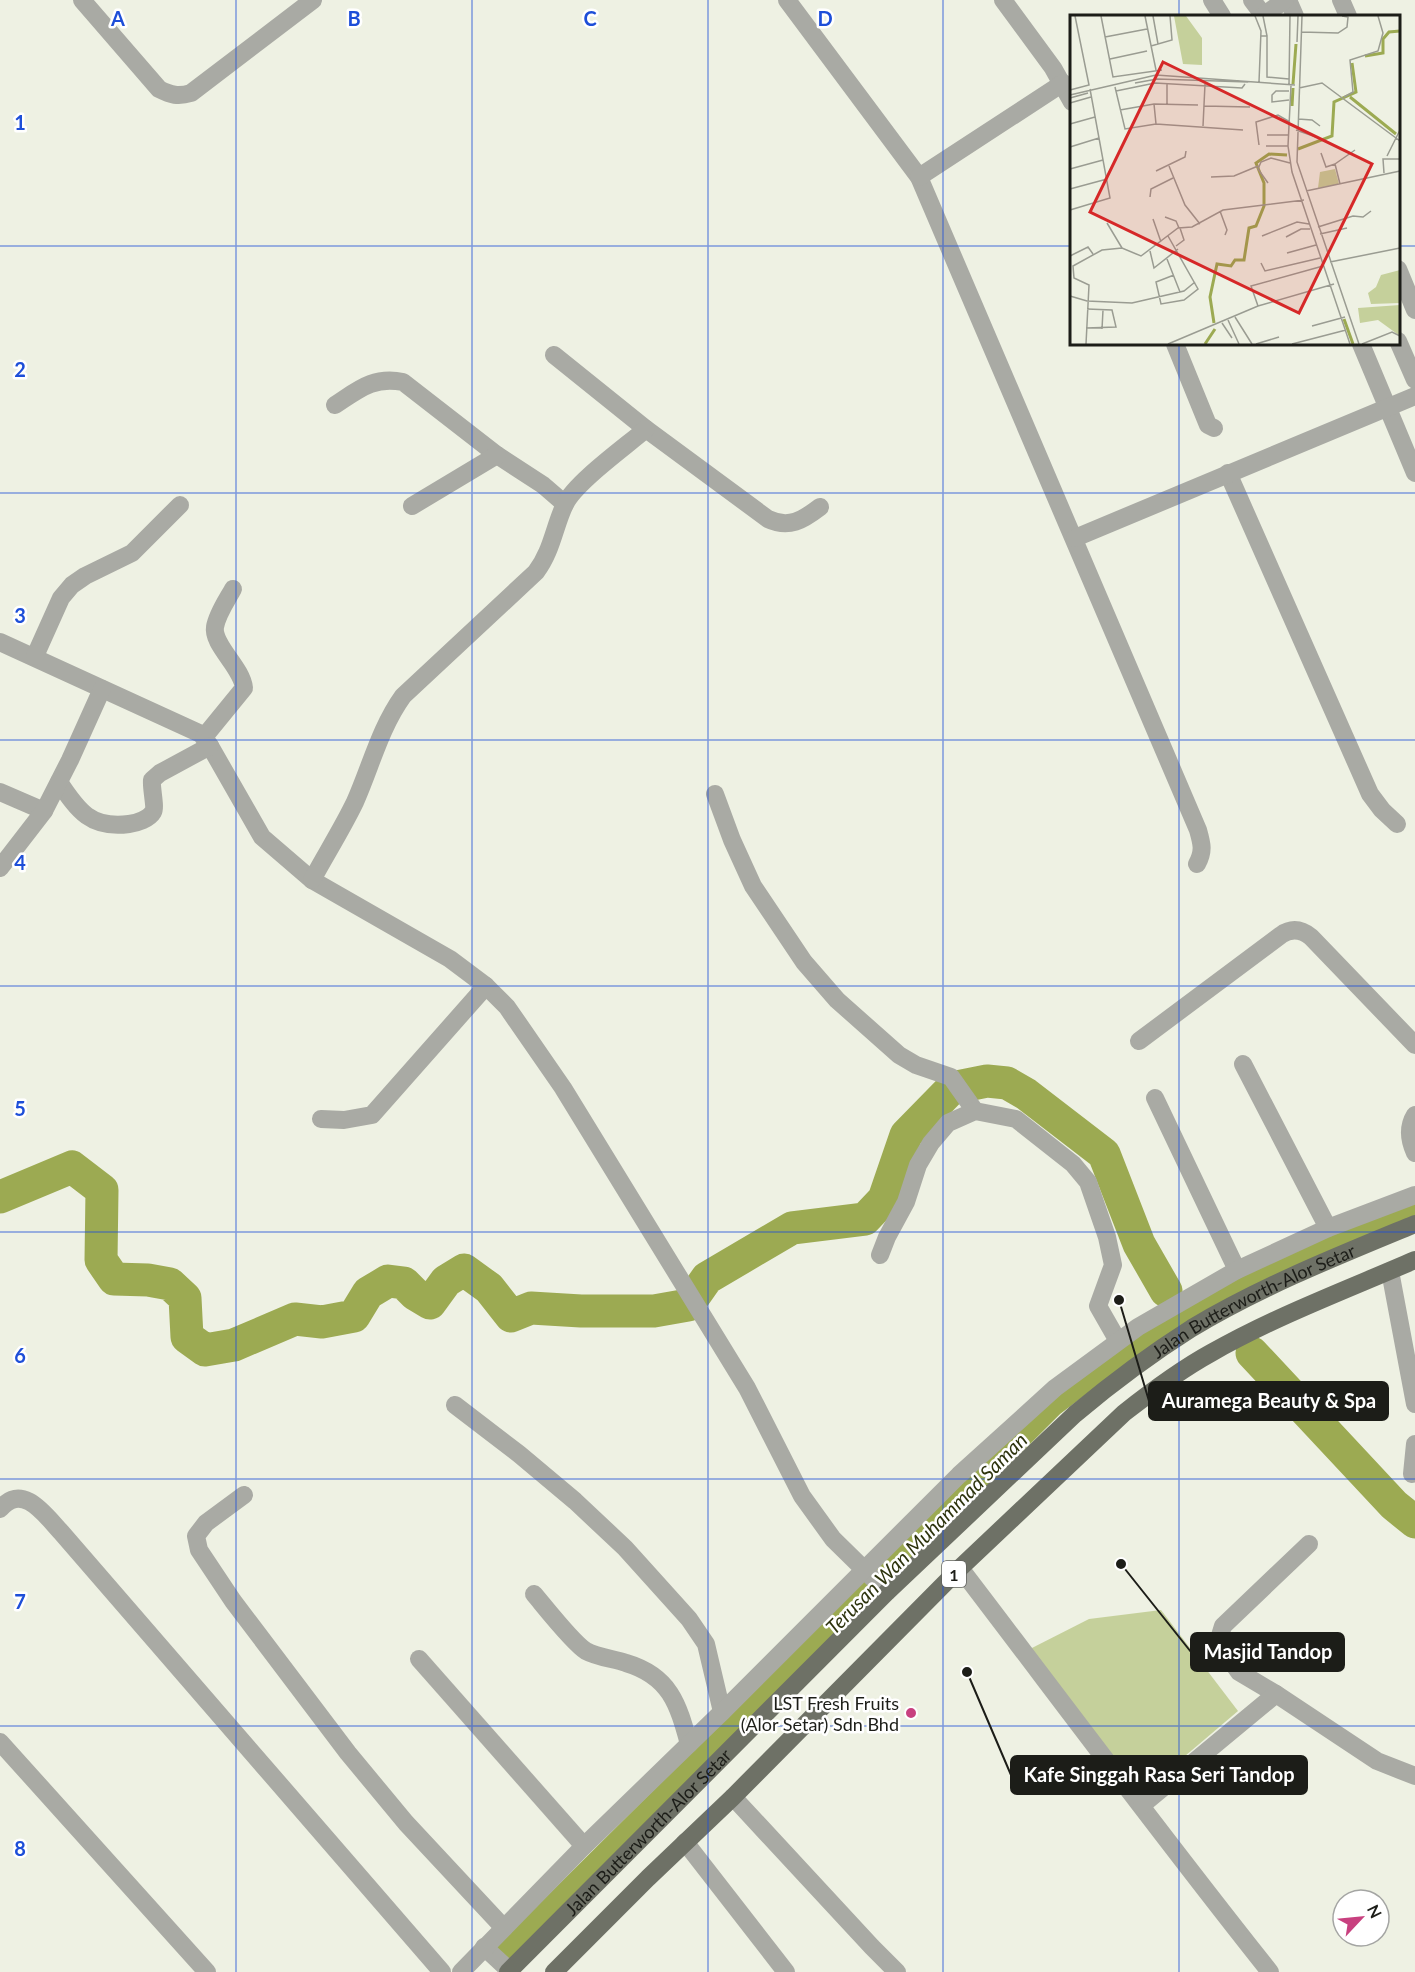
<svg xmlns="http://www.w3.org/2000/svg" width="1415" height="1972" font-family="Lato,sans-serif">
	<rect width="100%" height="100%" fill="#eef1e3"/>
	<path fill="#c5d09b" d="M1161,1610l77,101 -100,85 -110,-146 61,-31z"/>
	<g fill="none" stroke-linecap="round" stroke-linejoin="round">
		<path stroke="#9caa52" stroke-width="20" d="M506,1951l548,-545 49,-37 52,-35 96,-55 164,-70"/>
		<g stroke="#9caa52" stroke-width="33">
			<path d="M0,1197l72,-30 30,23 -1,70 13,19 34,1 22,4 15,14 2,39 18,13 29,-5 61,-26 27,3 32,-6 14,-23 20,-12 16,2 11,11 15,9 16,-22 18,-11 25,18 22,28 20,-8 50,3h73l34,-6 19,-27 85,-50 73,-9 19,-20 22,-64 46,-47 35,-7 20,2 19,11 78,60 35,90 27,47"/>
			<path d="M1252,1353l142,152 21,17"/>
		</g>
		<g stroke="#a9aaa4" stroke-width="18">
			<path d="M82,0l77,89c12,6 19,8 32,4l122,-93"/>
			<path d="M787,0l132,177 279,653c4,14 6,21 -1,34"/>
			<path d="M1003,0l50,68 19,34"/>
			<path d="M1212,0l10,16"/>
			<path d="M1252,0l12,16"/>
			<path d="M1288,0l7,16"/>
			<path d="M1341,0l7,16"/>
			<path d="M1263,16l22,-16"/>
			<path d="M919,177l144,-94"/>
			<path d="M1398,269l17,41"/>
			<path d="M1398,341l17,39"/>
			<path d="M1175,344l33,81 6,3"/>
			<path d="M1361,344l54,129"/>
			<path d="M554,355l92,74 122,90c21,10 35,1 52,-12"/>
			<path d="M335,405c23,-15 38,-29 68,-23l94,73 46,30 22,19"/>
			<path d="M1228,473l142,321 12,16 15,14"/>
			<path d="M412,506l85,-51"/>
			<path d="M1075,538l340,-142"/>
			<path d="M0,642l201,92 9,12 52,91 50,43 138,79 36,27 21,21 56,81 184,300 55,108 31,43 54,53"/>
			<path d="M35,656l26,-58 11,-13 13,-9 47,-23 48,-48"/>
			<path d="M204,737l40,-49c-2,-21 -32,-43 -29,-61 2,-13 12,-27 18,-38"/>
			<path d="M59,782c19,29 32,47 70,42 8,-1 20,-5 24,-12 3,-5 -2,-24 -1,-32l8,-7 50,-27"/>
			<path d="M0,792l44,19"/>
			<path d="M715,794l17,46 21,46 51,76 33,38 62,55 17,10 35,12 24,34"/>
			<path d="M0,868l44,-57 26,-51 32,-71"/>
			<path d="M312,880c14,-26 30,-51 43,-78 16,-36 25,-74 48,-106l133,-124c16,-21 18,-45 29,-68 11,-22 60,-57 81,-75"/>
			<path d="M1139,1041l142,-106c10,-7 20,-6 30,2l104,108"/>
			<path d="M1243,1064l85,164"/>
			<path d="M1155,1098l82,172"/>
			<path d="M1415,1115c-8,13 -6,25 0,38"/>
			<path d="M321,1119l23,1 28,-5 114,-129"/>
			<path d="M880,1255l7,-18 19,-35 12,-37 13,-22 17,-20 27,-12 41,8 57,45 15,18 19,55 6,28 -15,41 20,35"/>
			<path d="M1390,1271l25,133"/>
			<path d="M455,1405l64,49 56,47 50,47 64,71 17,25 16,68"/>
			<path d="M1412,1474l3,-30"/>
			<path d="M244,1495l-38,28 -10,13 3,14 34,51 115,152 58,70 98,105"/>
			<path d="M0,1509c23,-27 45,6 61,23l381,440"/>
			<path d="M960,1568c103,135 204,271 310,404"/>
			<path d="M534,1594c11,13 39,49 52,57 11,6 28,8 40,12 44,13 52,41 63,81"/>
			<path d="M419,1659l165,187"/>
			<path d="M1276,1694l-37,-22 -17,-24 -3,-9 4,-13 86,-82"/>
			<path d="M0,1742l207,230"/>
			<path d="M733,1797l139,150 25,25"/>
			<path d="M1142,1805l134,-111 101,67 38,15"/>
			<path d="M685,1842l101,130"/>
			<path d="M484,1947l26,24"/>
			<path d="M461,1972l123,-126 138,-134 237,-237 96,-87 83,-61 99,-57 91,-42 87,-33"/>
		</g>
		<g stroke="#6e7166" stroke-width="18">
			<path id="s1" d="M508,1972l379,-380 188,-178c37,-31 76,-60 117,-86 70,-42 148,-73 223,-104"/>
			<path d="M554,1972l94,-94 85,-81 227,-229 164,-155c28,-22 56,-43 87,-60 65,-37 135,-63 204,-93"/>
		</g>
	</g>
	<path fill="none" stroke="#1d4ed8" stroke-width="1.5" stroke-opacity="0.55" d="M236,0v1972M472,0v1972M708,0v1972M943,0v1972M1179,0v16M0,246h1072M1398,246h17M1179,344v1628M0,493h1415M0,740h1415M0,986h1415M0,1232h1415M0,1479h1415M0,1726h1415"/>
	<circle fill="#c8407f" stroke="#fff" stroke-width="2" cx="911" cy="1713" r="6"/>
	<g text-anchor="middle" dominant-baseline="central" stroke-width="5" stroke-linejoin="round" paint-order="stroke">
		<rect fill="#fff" stroke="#60615d" stroke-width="1.5" x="942" y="1561" width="24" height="26" rx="4.5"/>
		<g font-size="16" font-weight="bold" fill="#1c1d18">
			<text x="954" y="1574">1</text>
		</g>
		<g font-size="18" fill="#1c1d18" stroke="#fff">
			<text stroke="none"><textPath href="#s1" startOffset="1008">Jalan Butterworth-Alor Setar</textPath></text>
			<text stroke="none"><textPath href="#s1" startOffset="198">Jalan Butterworth-Alor Setar</textPath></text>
		</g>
		<g font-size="18" fill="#1c1d18" stroke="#fff" text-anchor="end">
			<text x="899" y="1703">LST Fresh Fruits<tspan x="899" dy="21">(Alor Setar) Sdn Bhd</tspan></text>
		</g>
		<g font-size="20" font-style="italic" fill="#2d330d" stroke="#fff">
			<text transform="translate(926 1533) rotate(-45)">Terusan Wan Muhammad Saman</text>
		</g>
	</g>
	<g transform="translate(1070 15)">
		<rect width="330" height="330" fill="#eef1e3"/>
		<path d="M104,1h12l16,22v27l-19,-1zM265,154l4,15 -21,4 2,-16zM330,255v33l-29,1 -3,-11 8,-6 5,-12zM330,290v31l-22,-16 -18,3 -2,-15z" fill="#c5d09b"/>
		<path fill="none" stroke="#9caa52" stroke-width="3" d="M295,41l18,-3v-14l6,-7 11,-1M223,69l3,-40M280,82l46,37M222,91l1,-18M228,134l34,-13 2,-34 22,-10 -4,-29M274,304l9,25M144,308l-4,-26 7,-33 14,2 4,-6h9l5,-32 7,-2 8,-20v-23l-8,-20 13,-9 18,1M135,329l10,-15"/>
		<path fill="none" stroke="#9a9c92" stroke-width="1.5" d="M31,1l12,61 49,-7M75,1l11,54M83,1l5,28M185,1l6,15 -2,51M193,1l4,20M232,1l-5,146 62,182M231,17l37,1 9,-6 1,-10 -6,-1M191,21h6v41l22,2M35,22l42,-8M227,27l1,-26M81,31l21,-6 -2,-24M40,44l37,-8M65,68l22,-4 91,3M219,70l1,-69M221,70l-3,61 4,26 58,172M45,72l10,42 31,-5 87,6M229,73l23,-5 78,58M0,75l19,-5 -14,-69M46,76l39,-8 87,5 3,-4M0,80l86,-20 139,10M274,82l9,-5 -3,-32 28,-9 5,-18 -5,-17M0,83l18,-5M219,85l-17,2v-7l4,-4h13M0,88l21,-6M84,89l2,20M97,89v-21M134,91l46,1M50,95l34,-6 44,1M228,104l14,1 8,6M0,109l25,-7M133,111l2,-42M226,115l23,8M197,120h22M189,130l-3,-23 22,-7 12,7M196,131h22M0,132l29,-9M251,138l5,14 9,-3M317,141l13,-26M99,151l16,39 15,19M0,154l33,-9M86,156l29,-14 1,-6M314,158l-1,-14h17M141,162l23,-1 24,-10M198,168l-10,-14 3,-7 10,-4 19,5M270,169l-5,-20 20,-14M0,174l37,-10M236,176l94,-20M80,182l1,-8 22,-11M0,195l40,-12 -20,-109M150,196l7,19 -2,5M95,202l11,4 3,7M83,204l8,23M37,208l15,25M248,212l35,-11 10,1 8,-6M250,219l27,-6M98,221l30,53 -14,11 -23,4 -5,-22 18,-7M192,221l35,-14 12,2M216,222l15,-8h9M106,231l8,-6 -4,-12M80,236l4,17 24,-19M217,238l29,-8M0,241l18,-9 5,7M97,244l13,33M260,247l70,-14M191,248l4,8 55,-13M0,281l17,5 45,2 52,-12 11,-9M188,291l-7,-20 72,-20M165,302l17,27M158,305l11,24M152,308l10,15M242,311l33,-9M16,313l30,-1 -4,-17 -25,-1M32,314l1,-19M16,329l3,-59 -15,-7 -1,-12 29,-16 20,-2 19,8 37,-28 14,-1 31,-17 81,-10M98,329l90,-38 76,-22M186,329l23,-7M222,329l54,-14M292,329l30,-12 8,4"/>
		<path fill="#d62828" fill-opacity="0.15" stroke="#d62828" stroke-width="3" d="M93,47l209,102 -73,149 -209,-101z"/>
		<rect width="330" height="330" fill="none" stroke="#1c1d18" stroke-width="3"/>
	</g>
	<g font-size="20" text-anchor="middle" font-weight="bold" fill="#1d4ed8" stroke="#fff" stroke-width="5" stroke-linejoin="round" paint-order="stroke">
		<text x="118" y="26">A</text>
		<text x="354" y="26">B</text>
		<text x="590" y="26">C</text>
		<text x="825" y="26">D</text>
		<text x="20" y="130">1</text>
		<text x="20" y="377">2</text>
		<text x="20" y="623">3</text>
		<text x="20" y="870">4</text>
		<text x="20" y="1116">5</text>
		<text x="20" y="1363">6</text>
		<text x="20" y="1609">7</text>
		<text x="20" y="1856">8</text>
	</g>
	<path fill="none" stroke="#1c1d18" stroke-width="2" d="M1119 1300L1149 1401M1121 1564L1191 1652M967 1672L1011 1775"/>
	<g fill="#1c1d18" stroke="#fff" stroke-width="2">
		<circle cx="1119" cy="1300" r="6"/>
		<circle cx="1121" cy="1564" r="6"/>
		<circle cx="967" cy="1672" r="6"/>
	</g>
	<g fill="#1c1d18" stroke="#1c1d18" stroke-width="2">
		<rect x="1149" y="1382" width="239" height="38" rx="6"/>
		<rect x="1191" y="1633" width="153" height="38" rx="6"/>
		<rect x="1011" y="1756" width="296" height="38" rx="6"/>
	</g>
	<g font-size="20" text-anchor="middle" font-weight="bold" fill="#fff">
		<text x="1269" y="1408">Auramega Beauty &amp; Spa</text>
		<text x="1268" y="1659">Masjid Tandop</text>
		<text x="1159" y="1782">Kafe Singgah Rasa Seri Tandop</text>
	</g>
	<g transform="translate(1361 1918) rotate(64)"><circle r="28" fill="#ffffff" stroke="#a4a5a3" stroke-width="1.5"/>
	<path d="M0-4.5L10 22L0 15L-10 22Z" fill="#c8407f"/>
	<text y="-9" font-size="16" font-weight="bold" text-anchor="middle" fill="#1c1d18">N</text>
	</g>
</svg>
